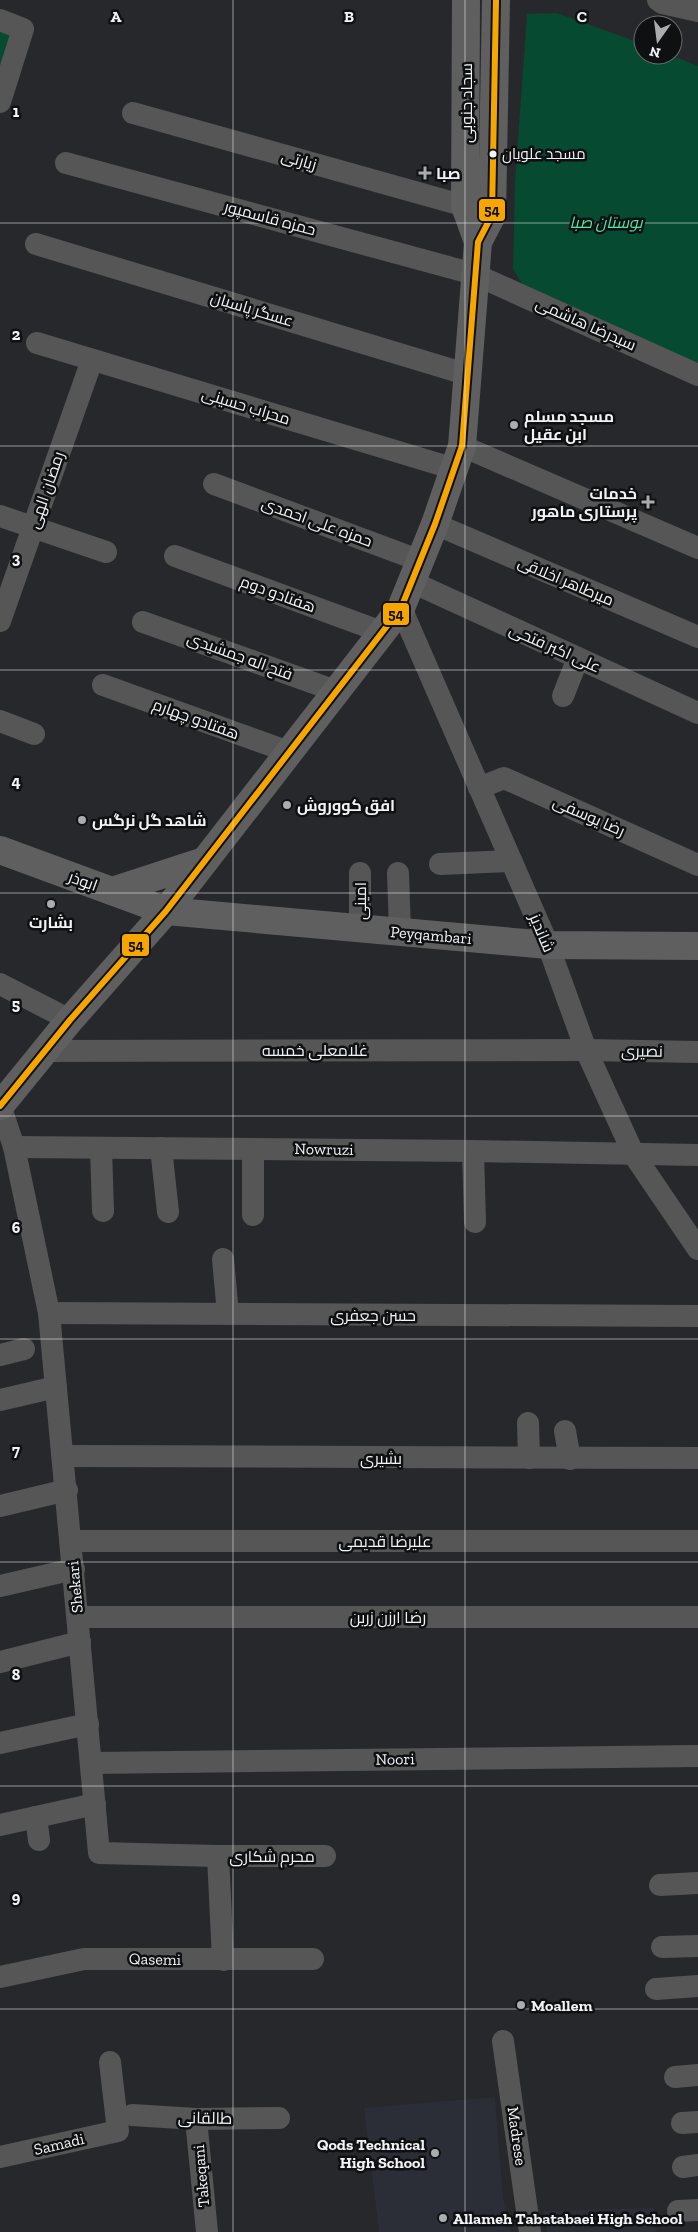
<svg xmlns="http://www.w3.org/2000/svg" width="698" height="2232" font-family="'Zilla Slab',Cairo,serif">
	<rect width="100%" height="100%" fill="#26282b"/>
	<g fill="#2b2d37">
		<path d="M495,2097l8,101 8,34h-132l-15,-124z"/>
		<path d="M654,2208l2,24h-109l-3,-21z"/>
	</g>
	<g fill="#064a31">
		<path d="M557,13l86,31v11h28l27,11v301l-173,-79 -12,-19 2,-87 12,-168z"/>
		<path d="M0,27l16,5 -16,48z"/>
	</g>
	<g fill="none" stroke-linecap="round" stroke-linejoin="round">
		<g stroke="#575656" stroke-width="22">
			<path d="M658,0l4,3 36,8"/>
			<path d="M0,20l23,9 -23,73"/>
			<path d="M133,113l332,93"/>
			<path d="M66,163l408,111 224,101"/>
			<path d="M36,244l433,131"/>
			<path d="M37,343l418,126"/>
			<path d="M462,446l236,102"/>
			<path d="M214,484l207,77"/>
			<path d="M0,516l106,36"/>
			<path d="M435,524l263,113"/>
			<path d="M175,556l207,76"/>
			<path d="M412,582l286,131"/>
			<path d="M401,608l147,337 38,105 48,105 64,94"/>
			<path d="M0,621l92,-261"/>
			<path d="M143,622l193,69"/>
			<path d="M103,685l186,67"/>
			<path d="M563,696l15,-38"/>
			<path d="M0,721l34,13"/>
			<path d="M479,788l25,-10 194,87"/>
			<path d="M440,864l71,-3"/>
			<path d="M398,873l2,59"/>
			<path d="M360,929v-56"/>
			<path d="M0,984l70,36"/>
			<path d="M44,1051l542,-1 112,2"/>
			<path d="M0,1105l14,42 35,166 50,540 119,3 5,104"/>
			<path d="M14,1147l459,4 225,4"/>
			<path d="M101,1148l2,63"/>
			<path d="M161,1148l7,64"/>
			<path d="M253,1149v66"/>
			<path d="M473,1151l2,71"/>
			<path d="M223,1259l5,55"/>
			<path d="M49,1313l649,3"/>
			<path d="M0,1355l24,-6"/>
			<path d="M0,1400l56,-13"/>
			<path d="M528,1423l1,35"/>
			<path d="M565,1431l5,28"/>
			<path d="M64,1456l634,2"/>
			<path d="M0,1506l67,-16"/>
			<path d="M71,1541h627"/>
			<path d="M0,1586l74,-17"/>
			<path d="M78,1617h620"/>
			<path d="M0,1662l80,-20"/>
			<path d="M0,1743l88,-19"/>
			<path d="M91,1763l607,-7"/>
			<path d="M36,1817l3,23"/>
			<path d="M0,1825l95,-21"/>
			<path d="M218,1856h107"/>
			<path d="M660,1885l38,-2"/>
			<path d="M662,1947l36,-1"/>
			<path d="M0,1977l84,-18h229"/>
			<path d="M656,1989l42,-3"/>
			<path d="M503,2041l27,191"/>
			<path d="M675,2077l23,-2"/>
			<path d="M132,2115l64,4 83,-1"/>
			<path d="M196,2119l11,113"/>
			<path d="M682,2123l16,-1"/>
			<path d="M0,2157l118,-26 -8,-69"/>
			<path d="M683,2167l15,-2"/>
			<path d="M678,2211l20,-1"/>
		</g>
		<g stroke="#605f60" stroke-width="28">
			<path d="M466,0l-1,206 13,36"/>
			<path d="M0,850l166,61 382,34 150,1"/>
			<path d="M112,891l92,-30"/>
			<path d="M0,1106l70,-86 96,-109 235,-303 34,-84 27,-78 16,-204 14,-27 4,-215"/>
		</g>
		<defs>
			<path id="bus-1" d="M0,1106l70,-86 96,-109 235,-303 34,-84 27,-78 16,-204 14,-27 4,-215"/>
		</defs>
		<use href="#bus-1" stroke="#0f1012" stroke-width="10"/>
		<use href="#bus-1" stroke="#f7a600" stroke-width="6"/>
	</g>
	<path fill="none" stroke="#f2f3f6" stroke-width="1" stroke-opacity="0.55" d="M233,0v2232M465,0v2232M0,223h698M0,446h698M0,670h698M0,893h698M0,1116h698M0,1339h698M0,1562h698M0,1786h698M0,2009h698"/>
	<circle fill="#f2f3f6" stroke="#0f1012" stroke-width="2" cx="493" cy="154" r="4.5"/>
	<g fill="#abacaf" stroke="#0f1012" stroke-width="2">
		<path d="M422.5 165.5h5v5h5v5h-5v5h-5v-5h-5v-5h5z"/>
		<circle cx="514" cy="425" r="5"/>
		<path d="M645.5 494.5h5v5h5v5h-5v5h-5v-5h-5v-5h5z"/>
		<circle cx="287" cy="805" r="5"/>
		<circle cx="82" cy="820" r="5"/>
		<circle cx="51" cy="904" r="5"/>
		<circle cx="521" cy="2005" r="5"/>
		<circle cx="435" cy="2153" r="5"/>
		<circle cx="443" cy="2218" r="5"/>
	</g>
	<g text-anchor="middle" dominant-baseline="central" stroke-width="5" stroke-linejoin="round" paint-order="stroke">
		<g font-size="15" fill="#f2f3f6" stroke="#0f1012" text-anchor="start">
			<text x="502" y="154">مسجد علویان</text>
		</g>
		<g font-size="16" fill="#f2f3f6" stroke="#0f1012">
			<text transform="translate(466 103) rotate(-90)">سجاد جنوبی</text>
			<text transform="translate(299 160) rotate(16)">زیارتی</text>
			<text transform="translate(270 218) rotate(15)">حمزه قاسمپور</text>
			<text transform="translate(252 309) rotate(17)">عسگر پاسبان</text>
			<text transform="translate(586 324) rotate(24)">سیدرضا هاشمی</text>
			<text transform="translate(246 406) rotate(17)">محراب حسینی</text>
			<text transform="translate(46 490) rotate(-71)">رمضان الهی</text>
			<text transform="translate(317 522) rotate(20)">حمزه علی احمدی</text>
			<text transform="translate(566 581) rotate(23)">میرطاهر اخلاقی</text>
			<text transform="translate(278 594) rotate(20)">هفتادو دوم</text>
			<text transform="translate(555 648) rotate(24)">علی اکبر فتحی</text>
			<text transform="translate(240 656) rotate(20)">فتح اله جمشیدی</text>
			<text transform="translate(196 719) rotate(20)">هفتادو چهارم</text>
			<text transform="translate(589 816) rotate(24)">رضا یوسفی</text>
			<text transform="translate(83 881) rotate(20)">ابوذر</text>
			<text transform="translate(360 901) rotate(-90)">امینی</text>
			<text transform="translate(542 933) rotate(67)">شاندیز</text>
			<text transform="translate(431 935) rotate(5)">Peyqambari</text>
			<text x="315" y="1050">غلامعلی خمسه</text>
			<text transform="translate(642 1051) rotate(1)">نصیری</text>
			<text transform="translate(324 1149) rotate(1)">Nowruzi</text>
			<text x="373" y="1315">حسن جعفری</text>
			<text x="381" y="1458">بشیری</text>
			<text x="385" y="1541">علیرضا قدیمی</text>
			<text transform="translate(75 1587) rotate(-95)">Shekari</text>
			<text x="388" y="1617">رضا ارزن زرین</text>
			<text transform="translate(395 1759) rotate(-1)">Noori</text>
			<text x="272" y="1856">محرم شکاری</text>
			<text transform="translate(155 1959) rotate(1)">Qasemi</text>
			<text transform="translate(205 2118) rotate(1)">طالقانی</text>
			<text transform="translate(517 2136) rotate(82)">Madrese</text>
			<text transform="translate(59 2144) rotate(-13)">Samadi</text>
			<text transform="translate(201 2176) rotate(-95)">Takeqani</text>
		</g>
		<g font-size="16" font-weight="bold" fill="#f2f3f6" stroke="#0f1012" text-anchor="start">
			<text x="436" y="173">صبا</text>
			<text x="524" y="416">مسجد مسلم<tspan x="524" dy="18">ابن عقیل</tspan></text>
			<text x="637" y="493" text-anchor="end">خدمات<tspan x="637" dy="18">پرستاری ماهور</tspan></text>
			<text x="297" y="805">افق کووروش</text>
			<text x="92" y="820">شاهد گل نرگس</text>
			<text x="51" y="922" text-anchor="middle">بشارت</text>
			<text x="531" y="2005">Moallem</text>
			<text x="425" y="2144" text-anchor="end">Qods Technical<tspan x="425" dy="18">High School</tspan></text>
			<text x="453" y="2218">Allameh Tabatabaei High School</text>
		</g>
		<g font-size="16" font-style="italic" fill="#53e6a4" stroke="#0f1012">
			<text x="606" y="222">بوستان صبا</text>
		</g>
	</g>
	<g font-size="16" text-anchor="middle" font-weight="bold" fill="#f2f3f6" stroke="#0f1012" stroke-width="5" stroke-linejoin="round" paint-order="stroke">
		<text x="116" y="22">A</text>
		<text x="349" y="22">B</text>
		<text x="582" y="22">C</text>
		<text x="16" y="117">1</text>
		<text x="16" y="340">2</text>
		<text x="16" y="564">3</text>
		<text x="16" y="787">4</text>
		<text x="16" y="1010">5</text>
		<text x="16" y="1233">6</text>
		<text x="16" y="1456">7</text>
		<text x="16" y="1680">8</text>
		<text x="16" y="1903">9</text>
	</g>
	<g stroke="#0f1012" stroke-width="2">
		<rect x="478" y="198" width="28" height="24" rx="5" fill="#f7a600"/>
		<rect x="382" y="602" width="28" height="24" rx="5" fill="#f7a600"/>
		<rect x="121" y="933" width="29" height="24" rx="5" fill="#f7a600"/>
	</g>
	<g font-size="14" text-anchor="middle" font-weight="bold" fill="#111">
		<text x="492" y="215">54</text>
		<text x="396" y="619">54</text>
		<text x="136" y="950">54</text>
	</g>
	<g transform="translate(658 40) rotate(194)"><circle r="24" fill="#0f1012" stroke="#6a6b6d"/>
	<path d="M0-4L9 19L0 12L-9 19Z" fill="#abacaf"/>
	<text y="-8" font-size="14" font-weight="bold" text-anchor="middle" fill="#f2f3f6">N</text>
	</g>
</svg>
